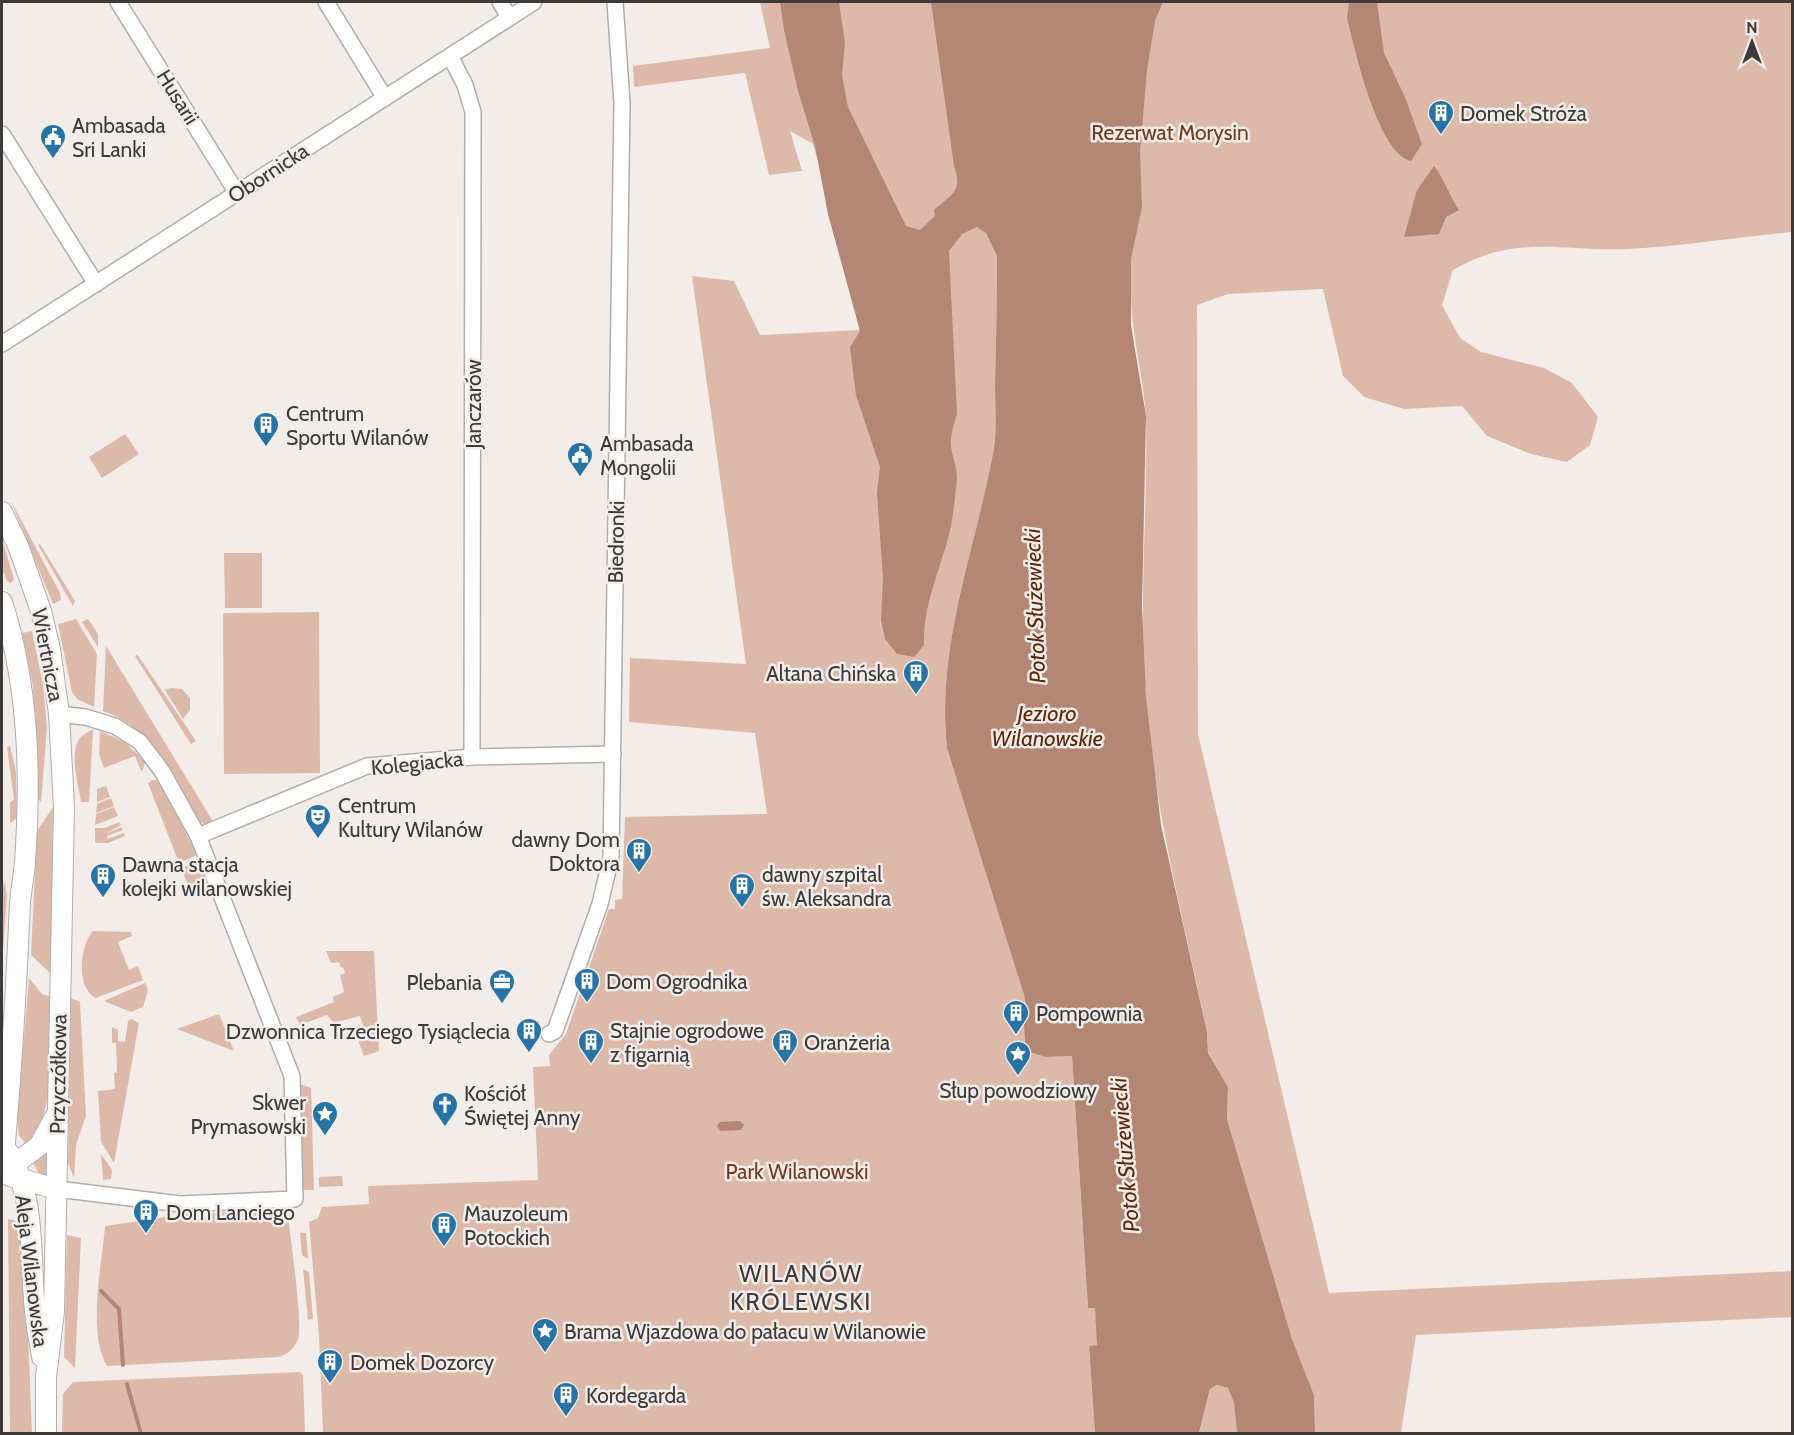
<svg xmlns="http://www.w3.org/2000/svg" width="1794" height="1435" font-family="Cabin,sans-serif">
	<rect width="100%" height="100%" fill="#f3edea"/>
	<g fill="#ddb9aa">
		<path d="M760,2h1032v230c-54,5 -109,14 -164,17 -67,3 -111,-16 -175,21l-11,35 18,33 21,14 63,16 28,15 26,34 -8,28 -23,17 -36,-8 -44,-18 -25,-30 -58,3 -40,-12 -21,-21 -20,-87 -95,5 -31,11 1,429 131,559 463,-22v46l-376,18 -15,98h-86l-1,-38 -22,-56 -65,-220 1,-32 -20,-34 -1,-21c-23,-111 -53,-222 -61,-335 -8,-93 2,-185 0,-278 -2,-42 -15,-83 -15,-126l-143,-57 9,20c0,43 -1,85 -2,128 0,20 2,43 -1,64 -18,100 -58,197 -47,300l43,132 34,115 4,23 18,39 26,-1 16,252h7l3,37 -9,1 6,87h-772l-4,-97 -10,-114 9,-4 4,-11 47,-3 -1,-18 170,-6 -5,-113 17,-1 -1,-11 17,-21 43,-125h6v-9l7,-1 3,-82 142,-3 -12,-81 -126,-11 1,-64 116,6 -54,-388 42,5 26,54 99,-5 -2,-25 -8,-38 -36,-123 -23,-13 12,40 -33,4 -24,-102 -111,14 -1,-21 137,-18z"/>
		<path d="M125,434l14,20 -37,24 -13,-21z"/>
		<path d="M11,501l49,92 1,7 -8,4z"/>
		<path d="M2,539l12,40 -3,4 -4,-2 -5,-13z"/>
		<path d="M40,544l35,57 -2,5 -35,-61z"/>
		<path d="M224,553h38v55h-37z"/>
		<path d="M319,612l1,161 -96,1 -1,-161z"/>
		<path d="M76,619l21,35 -3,53 -17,-8 -5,-7 -14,-68z"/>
		<path d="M88,619l10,15v13l-16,-25z"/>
		<path d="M32,631l11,54 4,43 -6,74 -3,-3 -5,-113 -11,-53z"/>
		<path d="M106,646l108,177 -10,1 -6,-4c-23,-44 -45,-92 -95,-109z"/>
		<path d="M137,654l59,87 -5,3 -56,-88z"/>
		<path d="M171,688l11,1 8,9v12l-7,9 -18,-29z"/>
		<path d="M93,730l-4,72h-8c-3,-22 -18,-64 12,-72z"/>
		<path d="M100,731l24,11 21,19 -2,9 -2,1 -6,-15 -31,12 -5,-14z"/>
		<path d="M10,746l6,26 1,45 -5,5h-2v-19l4,-4 -7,-52z"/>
		<path d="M153,780h6l38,75 -18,8 -31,-80z"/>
		<path d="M106,786l4,11 -13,5v-13z"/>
		<path d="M111,798l3,8 -18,7 1,-9z"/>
		<path d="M53,807l-2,167 -20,-19 6,-124z"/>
		<path d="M114,807l4,9 -23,9 1,-11z"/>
		<path d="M119,822l2,3 -14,8 15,-6 1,3 -16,6v3l17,-6 1,3 -17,7h-13v-15h10z"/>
		<path d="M199,861l5,12 -1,8 -12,5 -3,-1 -7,-17z"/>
		<path d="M4,879l3,16 -4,59 -1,-57z"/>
		<path d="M93,931l38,1 1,4 -14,6 11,28 9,-4 5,14 -47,18c-21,-10 -16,-53 -3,-67z"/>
		<path d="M326,951h48l5,100 -15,5 -6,-16 9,-2 -7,-22 -26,7 -7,-8 -27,10 -4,-8 38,-15 -1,-5 11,-5 -4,-17 5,-2 -2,-6 -2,1 -2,-6 -8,1z"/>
		<path d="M29,978l13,16 9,3c-1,35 7,127 -26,146l-6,-8 -2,-14z"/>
		<path d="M145,983l3,7 -5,17 -12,5 -27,-11z"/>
		<path d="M71,998l9,4 6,114 -10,29 -2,33 -6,-15z"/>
		<path d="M219,1014l15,37 -57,-22z"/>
		<path d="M131,1019l8,4 -25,140 -13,-21 -3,-51 17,-2 -1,-16 3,-1 -1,-29h-4v-16l6,3v11l7,1 3,-21z"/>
		<path d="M300,1084l11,4 3,102h-11z"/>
		<path d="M46,1153v23h-6l-7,-13z"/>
		<path d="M101,1154l11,16 -1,9 -8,1z"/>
		<path d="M342,1176l1,10 -24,1v-10z"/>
		<path d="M274,1209l5,11 10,3c2,20 14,103 9,116 -3,9 -11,16 -20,18l-171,9c-20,-34 -5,-101 -2,-140l82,-12z"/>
		<path d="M8,1219l14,3 2,15 8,196h-22z"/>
		<path d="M300,1233h6l2,26 -6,-4z"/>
		<path d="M67,1235l14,3 -6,130 -11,-11z"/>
		<path d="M303,1269l6,3 4,47 -5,1z"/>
		<path d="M300,1372l3,3 2,58h-243l1,-39 10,-12z"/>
		<path d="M1217,1385l11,3 6,15 3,30 -38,1 11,-45z"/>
	</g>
	<g fill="#b38774">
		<path d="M780,2h59l6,41 -3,32 6,32 58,119 14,4 15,-14 -1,-6c18,-16 29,-18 20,-44l-23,-164h232l-8,19 -8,49 -7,81 2,56 -11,52v66l15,91 -4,191 4,90 15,128 46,207 1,21 20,34 -1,32 65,220 22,56 1,38h-78l-3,-30 -6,-15 -11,-3 -7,4 -11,44h-104l-6,-87 8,-1 -2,-37h-7l-16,-252 -26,1 -20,-6 -2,-27 4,-7 -4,-22 -77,-247c-11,-103 29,-200 47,-300 3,-21 1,-44 1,-64 1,-43 2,-85 2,-128l-11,-23 -9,-6 -15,7 -13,17 8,163c-3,11 -7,21 -6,32 1,11 6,20 6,32 -2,20 -4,44 -10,64 -10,35 -24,66 -23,103l-10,12 -17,-3 -12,-15 -4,-19 2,-42 -6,-85 3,-26 -24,-72 -6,-48 10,-16 -32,-117 -13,-68 -17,-55 -14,-61z"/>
		<path d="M1349,2h28l7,51 21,44 17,47 -11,17c-33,-7 -56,-111 -64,-143z"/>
		<path d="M1434,166c11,14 15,29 25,44l-13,7 -7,17 -35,3 13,-47z"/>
		<path d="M740,1121l4,4 -3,5 -21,1 -3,-5 3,-4z"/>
	</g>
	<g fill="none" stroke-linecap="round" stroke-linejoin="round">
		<g stroke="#b38774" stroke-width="4">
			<path d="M101,1291l18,18 4,56"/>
			<path d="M127,1384l14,50"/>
		</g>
		<defs>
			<g id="minor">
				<path d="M118,2l119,191"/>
				<path d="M326,2l59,96"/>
				<path d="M500,2l9,15"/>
				<path d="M450,56l15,29 8,27 -1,645"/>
				<path d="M2,134l94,150"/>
				<path d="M2,344l532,-342"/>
				<path d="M198,836l169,-70 105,-9 141,-3"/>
				<path d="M549,1034l6,-3 45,-127 11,-47 11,-754 -7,-101"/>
				<path d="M57,1189l123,15 115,-5 -3,-123 -94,-240 -36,-65 -22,-29 -25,-16 -30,-9 -26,-3"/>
			</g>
			<g id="major">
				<path d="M2,512l17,36 22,63 9,38 9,65 5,93 -10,504 -8,66v57"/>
				<path d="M2,602c27,84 29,173 23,260 -1,14 -4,27 -5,41 -4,91 -9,181 -18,271"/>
				<path d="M4,1146c34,48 25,110 31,165 1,15 5,31 7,46"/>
				<path d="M5,1171l34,-25 16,-29"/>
				<path d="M10,1176l47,13"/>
			</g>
		</defs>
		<use href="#minor" stroke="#b3adaa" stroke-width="18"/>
		<use href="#major" stroke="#b3adaa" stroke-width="22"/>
		<use href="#minor" stroke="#fff" stroke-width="15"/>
		<use href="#major" stroke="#fff" stroke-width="20"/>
	</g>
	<defs>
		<symbol id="building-pin" viewBox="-11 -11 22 30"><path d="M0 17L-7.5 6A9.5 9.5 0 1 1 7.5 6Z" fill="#2773a6" stroke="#f3edea"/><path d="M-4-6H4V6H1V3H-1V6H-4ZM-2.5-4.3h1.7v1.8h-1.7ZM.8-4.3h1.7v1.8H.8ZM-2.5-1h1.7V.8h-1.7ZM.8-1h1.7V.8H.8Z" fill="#fff"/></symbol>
		<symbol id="civic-pin" viewBox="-11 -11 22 30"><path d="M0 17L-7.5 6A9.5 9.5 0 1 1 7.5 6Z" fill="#2773a6" stroke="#f3edea"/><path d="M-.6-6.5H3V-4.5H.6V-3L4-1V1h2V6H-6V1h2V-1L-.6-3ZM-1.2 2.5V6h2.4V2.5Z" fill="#fff"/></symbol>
		<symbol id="theatre-pin" viewBox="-11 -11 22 30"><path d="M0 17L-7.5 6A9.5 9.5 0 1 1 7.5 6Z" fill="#2773a6" stroke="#f3edea"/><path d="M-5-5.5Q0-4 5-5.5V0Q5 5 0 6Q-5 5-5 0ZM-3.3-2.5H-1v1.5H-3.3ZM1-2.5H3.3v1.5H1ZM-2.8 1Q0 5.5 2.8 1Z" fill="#fff"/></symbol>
		<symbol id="office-pin" viewBox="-11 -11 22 30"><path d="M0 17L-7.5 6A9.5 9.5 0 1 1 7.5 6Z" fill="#2773a6" stroke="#f3edea"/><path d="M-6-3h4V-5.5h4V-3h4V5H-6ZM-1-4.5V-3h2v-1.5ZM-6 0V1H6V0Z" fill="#fff"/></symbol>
		<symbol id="sight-pin" viewBox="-11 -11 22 30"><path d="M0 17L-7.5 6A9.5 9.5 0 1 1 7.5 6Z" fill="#2773a6" stroke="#f3edea"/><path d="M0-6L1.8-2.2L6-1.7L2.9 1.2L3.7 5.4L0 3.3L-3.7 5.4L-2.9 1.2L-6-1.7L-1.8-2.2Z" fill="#fff"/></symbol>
		<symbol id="church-pin" viewBox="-11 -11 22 30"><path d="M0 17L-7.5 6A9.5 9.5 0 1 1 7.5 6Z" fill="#2773a6" stroke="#f3edea"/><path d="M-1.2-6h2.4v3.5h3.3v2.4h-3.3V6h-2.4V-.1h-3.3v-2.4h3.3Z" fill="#fff"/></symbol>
	</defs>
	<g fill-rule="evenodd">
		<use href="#building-pin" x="1426" y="98" width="30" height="40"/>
		<use href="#civic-pin" x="38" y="122" width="30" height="40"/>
		<use href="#building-pin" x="251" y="410" width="30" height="40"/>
		<use href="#civic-pin" x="565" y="440" width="30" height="40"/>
		<use href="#building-pin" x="901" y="658" width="30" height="40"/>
		<use href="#theatre-pin" x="303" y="802" width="30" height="40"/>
		<use href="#building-pin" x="624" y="836" width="30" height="40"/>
		<use href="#building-pin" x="88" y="861" width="30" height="40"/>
		<use href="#building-pin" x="727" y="871" width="30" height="40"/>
		<use href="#building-pin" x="572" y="966" width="30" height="40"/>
		<use href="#office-pin" x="487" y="967" width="30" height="40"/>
		<use href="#building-pin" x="1001" y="998" width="30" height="40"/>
		<use href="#building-pin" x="514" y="1016" width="30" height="40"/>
		<use href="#building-pin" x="576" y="1027" width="30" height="40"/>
		<use href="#building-pin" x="770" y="1027" width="30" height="40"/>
		<use href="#sight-pin" x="1003" y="1039" width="30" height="40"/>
		<use href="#church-pin" x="430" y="1090" width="30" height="40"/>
		<use href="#sight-pin" x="310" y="1099" width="30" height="40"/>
		<use href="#building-pin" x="131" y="1197" width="30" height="40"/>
		<use href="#building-pin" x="429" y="1210" width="30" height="40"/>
		<use href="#sight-pin" x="530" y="1316" width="30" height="40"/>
		<use href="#building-pin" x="315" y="1347" width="30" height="40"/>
		<use href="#building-pin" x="551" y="1380" width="30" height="40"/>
	</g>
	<g text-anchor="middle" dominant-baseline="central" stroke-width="5" stroke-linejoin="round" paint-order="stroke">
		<g font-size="21" fill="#3d3a39" stroke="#f3edea">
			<text transform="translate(178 97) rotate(58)">Husarii</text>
			<text transform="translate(268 173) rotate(-33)">Obornicka</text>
			<text transform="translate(473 404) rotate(-90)">Janczarów</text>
			<text transform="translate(616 542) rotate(-89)">Biedronki</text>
			<text transform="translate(48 655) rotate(79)">Wiertnicza</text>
			<text transform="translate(417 763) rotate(-6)">Kolegiacka</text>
			<text transform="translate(58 1074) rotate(-89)">Przyczółkowa</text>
			<text transform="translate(32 1271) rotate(83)">Aleja Wilanowska</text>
		</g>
		<g font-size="21" fill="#3d3a39" stroke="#f3edea" text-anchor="start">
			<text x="1460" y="113">Domek Stróża</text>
			<text x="72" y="125">Ambasada<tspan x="72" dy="24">Sri Lanki</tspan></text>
			<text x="286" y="413">Centrum<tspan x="286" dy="24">Sportu Wilanów</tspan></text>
			<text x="600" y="443">Ambasada<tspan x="600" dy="24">Mongolii</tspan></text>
			<text x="896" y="673" text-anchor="end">Altana Chińska</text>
			<text x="338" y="805">Centrum<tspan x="338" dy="24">Kultury Wilanów</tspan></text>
			<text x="620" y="839" text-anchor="end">dawny Dom<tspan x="620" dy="24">Doktora</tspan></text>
			<text x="122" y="864">Dawna stacja<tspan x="122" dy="24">kolejki wilanowskiej</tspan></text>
			<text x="762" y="874">dawny szpital<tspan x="762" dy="24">św. Aleksandra</tspan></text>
			<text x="606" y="981">Dom Ogrodnika</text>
			<text x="482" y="982" text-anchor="end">Plebania</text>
			<text x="1036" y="1013">Pompownia</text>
			<text x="610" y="1030">Stajnie ogrodowe<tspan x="610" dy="24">z figarnią</tspan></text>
			<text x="510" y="1031" text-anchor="end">Dzwonnica Trzeciego Tysiąclecia</text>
			<text x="804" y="1042">Oranżeria</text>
			<text x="1018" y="1090" text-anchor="middle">Słup powodziowy</text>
			<text x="464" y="1093">Kościół<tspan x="464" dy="24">Świętej Anny</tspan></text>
			<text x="306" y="1102" text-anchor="end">Skwer<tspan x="306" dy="24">Prymasowski</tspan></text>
			<text x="166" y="1212">Dom Lanciego</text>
			<text x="464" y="1213">Mauzoleum<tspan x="464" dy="24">Potockich</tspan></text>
			<text x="564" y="1331">Brama Wjazdowa do pałacu w Wilanowie</text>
			<text x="350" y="1362">Domek Dozorcy</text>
			<text x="586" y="1395">Kordegarda</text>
		</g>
		<g font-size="21" fill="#73391d" stroke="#f3edea">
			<text x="1170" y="132">Rezerwat Morysin</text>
			<text x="797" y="1171">Park Wilanowski</text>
		</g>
		<g font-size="22" font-style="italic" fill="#5e2709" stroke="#f3edea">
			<text transform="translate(1035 606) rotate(-92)">Potok Służewiecki</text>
			<text x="1047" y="713">Jezioro<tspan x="1047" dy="25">Wilanowskie</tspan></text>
			<text transform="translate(1125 1155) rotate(-95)">Potok Służewiecki</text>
		</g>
		<g font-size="24" letter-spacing="1.5" fill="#3d3a39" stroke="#f3edea">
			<text x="801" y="1273">WILANÓW<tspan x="801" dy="28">KRÓLEWSKI</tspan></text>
		</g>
	</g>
	<rect width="1794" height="1435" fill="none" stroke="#3d3a39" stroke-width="6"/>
	<g transform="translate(1752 42)" stroke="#f3edea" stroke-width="4.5" paint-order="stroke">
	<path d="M0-4.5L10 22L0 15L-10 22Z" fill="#3d3a39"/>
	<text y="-9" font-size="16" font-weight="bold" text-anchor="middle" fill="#3d3a39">N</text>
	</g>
</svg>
